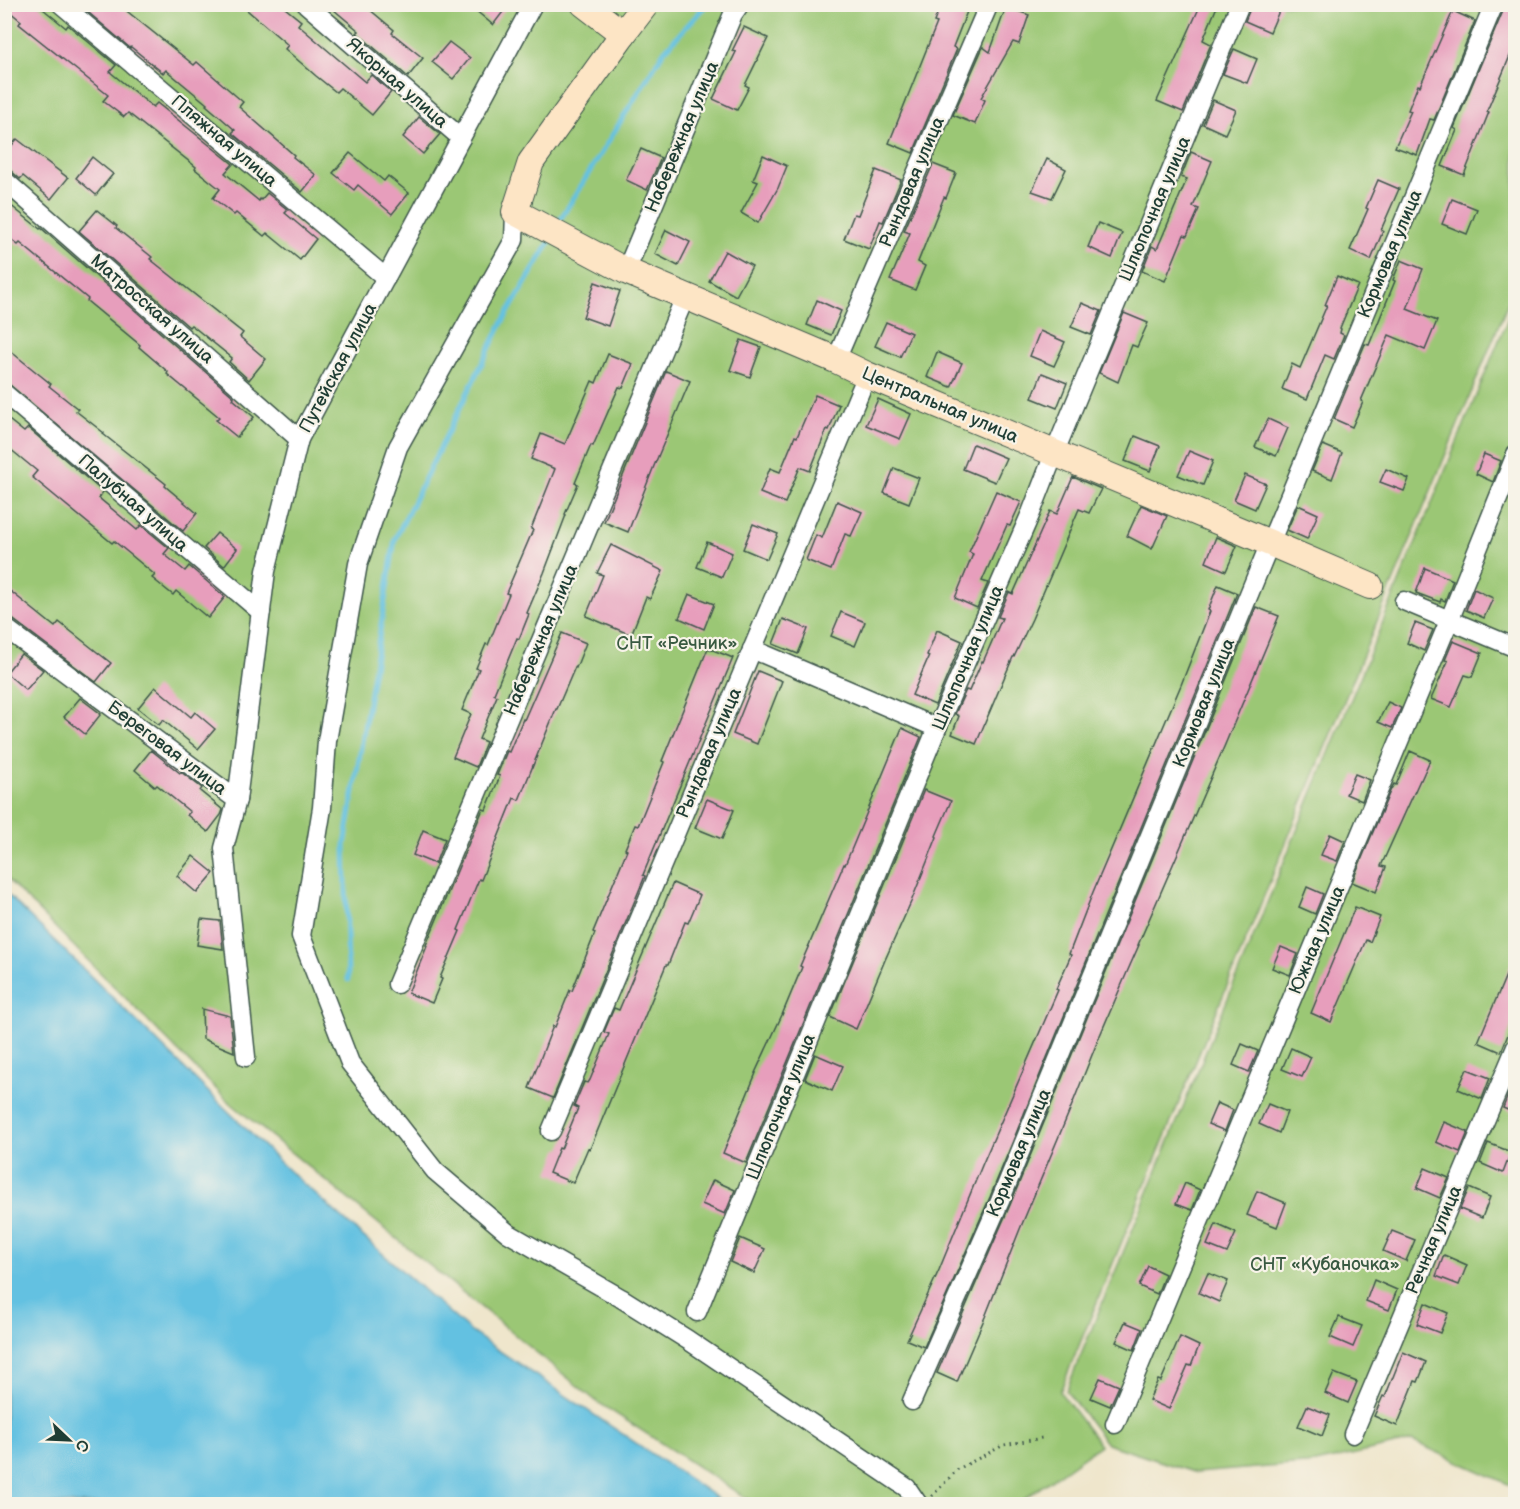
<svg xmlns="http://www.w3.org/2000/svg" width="1520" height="1509" font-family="'Balsamiq Sans',sans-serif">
	<rect width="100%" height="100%" fill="#f7f3e8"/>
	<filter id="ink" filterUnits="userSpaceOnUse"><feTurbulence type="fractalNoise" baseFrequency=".0167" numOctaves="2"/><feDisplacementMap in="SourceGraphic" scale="12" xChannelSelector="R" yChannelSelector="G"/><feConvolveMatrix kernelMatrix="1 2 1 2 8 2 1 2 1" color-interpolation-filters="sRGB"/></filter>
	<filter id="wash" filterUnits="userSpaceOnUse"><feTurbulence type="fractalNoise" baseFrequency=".008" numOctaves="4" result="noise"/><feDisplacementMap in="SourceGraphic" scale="24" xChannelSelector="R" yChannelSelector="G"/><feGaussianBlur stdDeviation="1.35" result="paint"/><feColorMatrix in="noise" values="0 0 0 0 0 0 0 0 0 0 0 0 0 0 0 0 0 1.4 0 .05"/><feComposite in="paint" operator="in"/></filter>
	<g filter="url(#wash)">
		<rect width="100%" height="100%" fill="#efe6cc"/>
		<g fill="#9bc775" stroke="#5d8254" stroke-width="1.5">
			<path d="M4,5h1511v281l-455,1106 40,53 -83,59h-262l-159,-103 -368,-300 -223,-224z"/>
			<path d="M1515,301v1186l-103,-46 -96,22 -120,10 -89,-29 -41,-53z"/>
		</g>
		<path fill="#63c1e1" stroke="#417f8a" stroke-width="1.5" d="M4,891l284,279 182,161 256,173h-721z"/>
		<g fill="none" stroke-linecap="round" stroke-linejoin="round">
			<g stroke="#63c1e1" stroke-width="5">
				<path d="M558,223l106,-172 43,-47"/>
				<path d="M348,980l-3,-135 50,-306 107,-216 47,-80"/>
			</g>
		</g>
		<g id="blocks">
			<g fill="#e79ebc">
				<path d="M4,4h33l29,24 2,-3 48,40 -6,7 43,35 4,-4 76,61 -8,9 34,28 1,-2 1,1 6,-7 21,17 -3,3 31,26 -16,21 -33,-27 -3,3 -28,-23 -2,2 -21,-17 7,-9 -25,-20 1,-2 -68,-54 -4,4 -21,-16 5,-6 -89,-71 2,-3 -17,-14z"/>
				<path d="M84,4h34l76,61 3,-3 46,40 -4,5 55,48 -1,2 23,18 -14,17 -70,-59 3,-3 -29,-25 1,-1 -41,-34 -3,3 -32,-26 -1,1 -48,-41z"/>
				<path d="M240,4h40l21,17 -3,4 67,57 6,-7 20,17 -19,23 -32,-27 -4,4 -20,-16 -31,-27 3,-4z"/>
				<path d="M327,4h36l31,26 -2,3 31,25 -15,19 -51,-44 2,-2z"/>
				<path d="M468,4h41l-16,21z"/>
				<path d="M941,4h29l-17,43 4,2 -44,104 -24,-10 48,-120 -3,-1z"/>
				<path d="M1201,4h17l-15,36 8,4 -28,68 -26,-11z"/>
				<path d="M1252,4h30l-12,28 -25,-11z"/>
				<path d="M1506,4h9v40l-28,67 2,1 -25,63 -22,-9 15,-36 -3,-2z"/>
				<path d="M1006,7l23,8 -10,29 -6,-2 -32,56 4,2 -10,24 -22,-9 30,-68 7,5z"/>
				<path d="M1453,11l22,10 -41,99 -4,-1 -13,36 -22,-8 16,-36 -3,-1 10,-25 2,1z"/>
				<path d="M744,27l24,11 -23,47 4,2 -12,23 -24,-11 23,-47 -4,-1z"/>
				<path d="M449,42l21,16 -17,21 -21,-17z"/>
				<path d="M1234,49l23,10 -10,24 -24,-9z"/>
				<path d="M1213,100l23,10 -11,24 -22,-10z"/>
				<path d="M419,117l21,17 -17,20 -20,-17z"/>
				<path d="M17,139l51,39 -17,21 -28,-23 -3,3 -9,-8 -7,-2v-14z"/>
				<path d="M641,149l20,9 -14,32 -21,-10z"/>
				<path d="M1191,152l21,9 -19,46 6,2 -12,27 -3,-1 -19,46 -23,-10 10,-25 5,3 30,-70 -6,-2z"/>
				<path d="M350,153l34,28 4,-5 21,17 -17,21 -34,-29 -4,5 -21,-17z"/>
				<path d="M763,155l24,11 -9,22 -20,35 -17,-10 17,-31 -5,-2z"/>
				<path d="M92,157l21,17 -17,21 -20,-17z"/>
				<path d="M1047,159l19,10 -14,29 -20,-7z"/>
				<path d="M933,164l23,9 -10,25 -2,-1 -26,65 7,4 -10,24 -25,-10 20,-47 -6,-2z"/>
				<path d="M876,170l25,10 -18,42 -3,-1 -11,28 -25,-10 10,-25 4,1z"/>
				<path d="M1378,180l21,9 -18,41 2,1 -12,29 -21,-10 18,-41 -2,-1z"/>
				<path d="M1452,199l25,10 -10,25 -25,-10z"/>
				<path d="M4,200l36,29 1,-1 193,169 -1,2 21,18 -17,20 -21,-17 3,-3 -52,-43 1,-2 -29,-25 1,-2 -53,-44 1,-2 -68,-56 -2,2 -14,-11z"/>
				<path d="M97,210l20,16 -1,2 36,29 -2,2 93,74 -3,4 26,22 -17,21 -20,-18 3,-4 -37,-30 -4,-3 -2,2 -110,-96z"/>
				<path d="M1098,223l24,10 -10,25 -24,-11z"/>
				<path d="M666,230l24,12 -12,24 -23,-12z"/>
				<path d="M725,251l27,15 -16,30 -27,-15z"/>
				<path d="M1401,260l22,9 -16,40 30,12 -12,29 -36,-15 -28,66 2,1 -11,25 -18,-8 31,-75 4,1 26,-64 -2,-1z"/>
				<path d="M1337,276l21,9 -18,43 1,1 -1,4 4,2 -10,24 -9,-4 -18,44 -25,-10 10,-25 8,4 27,-63h-2z"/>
				<path d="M595,282l25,9 -12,35 -25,-9z"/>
				<path d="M817,300l24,11 -10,24 -24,-10z"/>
				<path d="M1082,303l19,8 -10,24 -20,-8z"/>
				<path d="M1124,313l24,10 -11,24 -5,-2 -14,37 -19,-9z"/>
				<path d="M886,322l25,11 -11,24 -25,-11z"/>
				<path d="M1040,331l25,11 -11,24 -24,-10z"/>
				<path d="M741,340l20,7 -11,30 -20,-7z"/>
				<path d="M4,346l47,38 -2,2 29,23 -2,2 28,22 -1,1 63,50 -1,2 32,27 -14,18 -179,-151z"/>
				<path d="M937,352l25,11 -11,24 -24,-10z"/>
				<path d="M608,354l25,10 -10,24 -4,-1 -26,59 -2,-1 -16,38 3,1 -13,30 1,1 -22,58 -17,40 2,1 -10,25 -2,-1 -23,56 3,2 -18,43 7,3 -10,25 -23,-10 18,-43 -9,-4 17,-41 -3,-1 10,-24 2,1 21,-51 -3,-1 27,-63 -2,-1 24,-60 -24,-10 10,-25 24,10 27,-63 4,2z"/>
				<path d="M666,371l24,10 -36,85 -26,66 -24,-10z"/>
				<path d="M1042,373l25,10 -10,25 -25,-10z"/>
				<path d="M815,395l24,10 -10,25 -2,-1 -17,42 -10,-4 -15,36 -25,-10 10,-25 10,4 15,-36 2,1z"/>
				<path d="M878,399l33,15 -11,25 -34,-14z"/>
				<path d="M4,416l20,16 4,-4 75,64 -4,6 38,32 4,-5 28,23 -5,6 21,17 4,-5 36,31 -17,21 -32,-27 -3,4 -21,-17 3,-3 -41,-34 -2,2 -80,-66 5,-6 -33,-27z"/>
				<path d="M1268,419l20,9 -12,28 -21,-9z"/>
				<path d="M1135,436l25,10 -10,25 -25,-10z"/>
				<path d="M973,444l33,14 -11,24 -32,-13z"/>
				<path d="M1323,445l19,8 -10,26 -20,-8z"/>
				<path d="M1189,451l24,10 -10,24 -25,-10z"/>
				<path d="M1484,454l17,7 -8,21 -17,-8z"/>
				<path d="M894,468l25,10 -10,25 -25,-10z"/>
				<path d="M1386,469l23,10 -5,12 -24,-9z"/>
				<path d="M1245,475l21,9 -11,25 -21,-9z"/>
				<path d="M1073,477l28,12 -12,24 -10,-4 -47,110 -18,38h-1l-37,87 -24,-10 7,-18 -4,-2 11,-24 3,1 13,-30 1,1 19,-44 -4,-1 11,-25 4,2 37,-83 7,3z"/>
				<path d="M996,491l25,11 -11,24 -3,-1 -25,56 6,2 -11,25 -22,-10 18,-44 -4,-2z"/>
				<path d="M837,501l25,11 -11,24 -6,-2 -14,36 -25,-10 10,-25 6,3z"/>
				<path d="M1141,505l26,11 -15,33 -25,-13z"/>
				<path d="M1298,505l20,9 -11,25 -20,-9z"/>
				<path d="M753,524l25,10 -11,25 -24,-10z"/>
				<path d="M217,533l20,16 -13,17 -20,-18z"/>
				<path d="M1216,537l21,9 -11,25 -20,-9z"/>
				<path d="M707,542l25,11 -10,24 -25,-10z"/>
				<path d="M611,545l52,26 -13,28 -4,-2 -15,38 -45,-19 17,-41 -6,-2z"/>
				<path d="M1425,568l28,12 -8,21 -4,-2 -1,3 -24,-9z"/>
				<path d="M1218,585l19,8 -247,604 -66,150 -17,-7 32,-70 44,-107 75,-173 -2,-1 15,-34 -2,-1 24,-62 88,-207 29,-74 -2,-1z"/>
				<path d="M4,586l51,41 4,-5 52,41 -15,19 -85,-64 -7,-2z"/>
				<path d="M1474,589l19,9 -9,20 -18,-8z"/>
				<path d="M689,594l25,10 -10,25 -25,-11z"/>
				<path d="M1256,607l23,9 -55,131 -86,198h1l-11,25 -30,70 -26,65 -52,124 -35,88 -28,65 -20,-9 73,-168z"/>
				<path d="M841,612l24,10 -10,24 -24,-10z"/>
				<path d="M783,619l25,10 -10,25 -25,-10z"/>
				<path d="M1415,623l18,7 -9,21 -17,-8z"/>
				<path d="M937,630l25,11 -27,64 -23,-10 17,-39 -2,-1z"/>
				<path d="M562,633l24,10 -10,25 -1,-1 -18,42h-1l-37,91 -5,-2 -33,82 -2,-1 -21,51 2,1 -20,47 2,1 -10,24 -24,-10 19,-47 -1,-1 57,-136 3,1 14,-34 -3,-1 10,-24 2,1 14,-33 1,1z"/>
				<path d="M1453,641l29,12 -10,24 -7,-2 -14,32 -20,-8 17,-38 -3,-1z"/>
				<path d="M708,648l25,10 -90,217 2,1 -92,222 -24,-10 24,-62 2,1 15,-37 2,1 23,-58 -2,-1 34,-82 -2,-1 10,-24 3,1 26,-64 -2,-1z"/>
				<path d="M21,654l22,16 -17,20 -20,-17z"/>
				<path d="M758,671l24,10 -25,63 -24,-10z"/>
				<path d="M155,687l36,30 4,-5 20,17 -17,20 -35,-29 -4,5 -21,-17z"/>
				<path d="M80,698l21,16 -16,20 -21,-17z"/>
				<path d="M1388,702l13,6 -9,20 -14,-6z"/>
				<path d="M902,728l19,9 -175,426 -23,-10 33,-80h-1l27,-58 20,-48 -2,-1 44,-102 1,1z"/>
				<path d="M151,750l29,23 1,-1 21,16 -2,3 23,19 -2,5 -13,17 -21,-17 3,-3 -33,-27 -2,2 -20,-17z"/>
				<path d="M1410,751l20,9 -9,20h-1l-39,86 5,1 -10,25 -24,-10 39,-93 3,-5 2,1z"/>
				<path d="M1355,774l15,6 -8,21 -16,-7z"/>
				<path d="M924,790l27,11 -15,35 1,1 -26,65 -26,58 -29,69 -26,-12z"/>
				<path d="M707,799l27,11 -12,29 -27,-11z"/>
				<path d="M423,830l22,9 -10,25 -22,-9z"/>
				<path d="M1330,834l15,7 -8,20 -16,-6z"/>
				<path d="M193,856l21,17 -17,20 -20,-17z"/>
				<path d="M673,883l27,12 -12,28 -3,-1 -17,43h-2l-76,184 -2,-1 -15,35 -24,-10 10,-25 2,1 17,-41 -4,-2 10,-24 4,1 2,-3 19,-46 -5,-2 10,-24 5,2z"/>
				<path d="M1307,887l16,7 -8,20 -16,-7z"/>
				<path d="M1355,907l25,10 -10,25 -4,-2 -35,82 -20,-9z"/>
				<path d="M201,919l19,2 3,28 -26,-4z"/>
				<path d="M1281,947l17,7 -8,21 -18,-7z"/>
				<path d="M1515,954v63l-14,35 -23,-10z"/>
				<path d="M202,1009l28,7 4,36 -31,-13z"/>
				<path d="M1242,1044l16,7 -9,21 -16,-7z"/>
				<path d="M1291,1048l20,9 -9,20 -20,-8z"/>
				<path d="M815,1054l28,12 -11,25 -27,-12z"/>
				<path d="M1467,1069l23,9 -8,21 -24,-10z"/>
				<path d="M1510,1090l5,2v21l-12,-5z"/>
				<path d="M1217,1103l16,7 -8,21 -17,-7z"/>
				<path d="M1268,1104l19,8 -8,21 -20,-9z"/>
				<path d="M1444,1122l24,10 -8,20 -24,-10z"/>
				<path d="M1488,1143l23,9 -8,21 -23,-10z"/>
				<path d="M1425,1168l24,10 -9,20 -23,-10z"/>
				<path d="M713,1180l22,10 -10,24 -23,-10z"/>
				<path d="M1185,1183l15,7 -8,20 -16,-6z"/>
				<path d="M1469,1188l21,9 -8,21 -22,-9z"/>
				<path d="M1257,1191l29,12 -9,24 -30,-12z"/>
				<path d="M1216,1224l20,9 -9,20 -20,-8z"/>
				<path d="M1392,1231l23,9 -9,21 -23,-10z"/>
				<path d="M740,1238l25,11 -11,24 -24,-11z"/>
				<path d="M1444,1255l23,10 -8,20 -23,-9z"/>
				<path d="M1148,1266l17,8 -8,20 -18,-8z"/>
				<path d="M1208,1273l20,8 -9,21 -20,-9z"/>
				<path d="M1374,1280l23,10 -8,20 -23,-9z"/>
				<path d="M1425,1303l23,10 -8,20 -23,-9z"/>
				<path d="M1339,1317l23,9 -9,21 -23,-10z"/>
				<path d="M1125,1322l17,7 -8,21 -18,-8z"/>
				<path d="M1180,1337l19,9 -8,20 -3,-1 -19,44 -20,-9 9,-20 3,1z"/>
				<path d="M1403,1352l23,10 -8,20 -3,-1 -18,45 -23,-10 9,-20 2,1z"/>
				<path d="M1334,1373l23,9 -9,21 -23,-10z"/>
				<path d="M1100,1378l19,8 -9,20 -19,-8z"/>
				<path d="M1307,1406l23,9 -8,21 -24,-10z"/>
			</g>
		</g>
	</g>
	<g filter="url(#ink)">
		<use href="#blocks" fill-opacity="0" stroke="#3e564b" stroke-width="1.5"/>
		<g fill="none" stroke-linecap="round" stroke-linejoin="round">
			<defs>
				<g id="street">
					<path d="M61,4l325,274"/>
					<path d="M306,4l155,134"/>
					<path d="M4,180l295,259"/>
					<path d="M515,212l-1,28 -116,207 -40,117 -31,177 -5,67 -21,128 49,127 85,108 73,62 113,65 67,42 219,148 11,16"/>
					<path d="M626,271l107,-257 7,-10"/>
					<path d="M836,360l153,-356"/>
					<path d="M4,393l257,219"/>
					<path d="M1404,601l112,47"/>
					<path d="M4,627l233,173 -13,48 22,209"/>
					<path d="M752,649l185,79"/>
					<path d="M237,800l29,-229 33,-132 234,-435"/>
					<path d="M397,984l288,-687"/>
					<path d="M551,1131l316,-756"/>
					<path d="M697,1312l240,-584 94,-215 23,-59 186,-450"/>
					<path d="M912,1401l88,-200 270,-658 224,-539"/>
					<path d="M1115,1424l334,-803 67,-167"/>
					<path d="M1353,1434l163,-387"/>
				</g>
				<g id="secondary">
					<path d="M584,4l39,30 23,-30"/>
					<path d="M623,34l-92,128 -16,50 111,59 210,89 31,15 403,168 100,43"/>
				</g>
			</defs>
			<use href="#street" stroke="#3e564b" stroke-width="21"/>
			<use href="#secondary" stroke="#3e564b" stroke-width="28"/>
			<path stroke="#3e564b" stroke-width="3" stroke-dasharray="1.5 4.5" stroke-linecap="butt" d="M932,1496l26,-27 46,-24 38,-7"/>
			<use href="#street" stroke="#fff" stroke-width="18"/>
			<use href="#secondary" stroke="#fde5c5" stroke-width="26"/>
		</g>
	</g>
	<g text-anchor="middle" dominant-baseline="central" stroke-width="4.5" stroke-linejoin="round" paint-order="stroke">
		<g font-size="18" fill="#1f3d34" stroke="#f7f3e8">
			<text transform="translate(397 83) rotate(41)">Якорная улица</text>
			<text transform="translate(682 137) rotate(-67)">Набережная улица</text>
			<text transform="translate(224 141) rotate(40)">Пляжная улица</text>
			<text transform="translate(912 182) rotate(-67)">Рындовая улица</text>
			<text transform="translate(1155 209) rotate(-67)">Шлюпочная улица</text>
			<text transform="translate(1390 254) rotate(-67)">Кормовая улица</text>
			<text transform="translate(152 309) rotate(41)">Матросская улица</text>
			<text transform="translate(338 368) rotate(-62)">Путейская улица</text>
			<text transform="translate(940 405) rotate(23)">Центральная улица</text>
			<text transform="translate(133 503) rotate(41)">Палубная улица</text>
			<text transform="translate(541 640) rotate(-67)">Набережная улица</text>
			<text transform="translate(968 658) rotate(-67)">Шлюпочная улица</text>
			<text transform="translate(1204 703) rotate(-68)">Кормовая улица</text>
			<text transform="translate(167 748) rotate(37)">Береговая улица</text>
			<text transform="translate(709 753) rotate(-67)">Рындовая улица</text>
			<text transform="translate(1317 940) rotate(-67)">Южная улица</text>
			<text transform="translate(781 1107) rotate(-68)">Шлюпочная улица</text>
			<text transform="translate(1019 1153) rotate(-67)">Кормовая улица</text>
			<text transform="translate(1434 1240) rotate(-67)">Речная улица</text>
		</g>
		<g font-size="18" fill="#385941" stroke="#f7f3e8">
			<text x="677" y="643">СНТ «Речник»</text>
			<text x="1325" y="1264">СНТ «Кубаночка»</text>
		</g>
	</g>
	<rect width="1520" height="1509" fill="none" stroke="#f7f3e8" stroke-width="24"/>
	<g transform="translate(69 1440) rotate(113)" stroke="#f7f3e8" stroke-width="4.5" paint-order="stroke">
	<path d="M0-4.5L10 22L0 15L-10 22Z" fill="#1f3d34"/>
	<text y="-9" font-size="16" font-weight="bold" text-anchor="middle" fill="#1f3d34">С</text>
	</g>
</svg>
